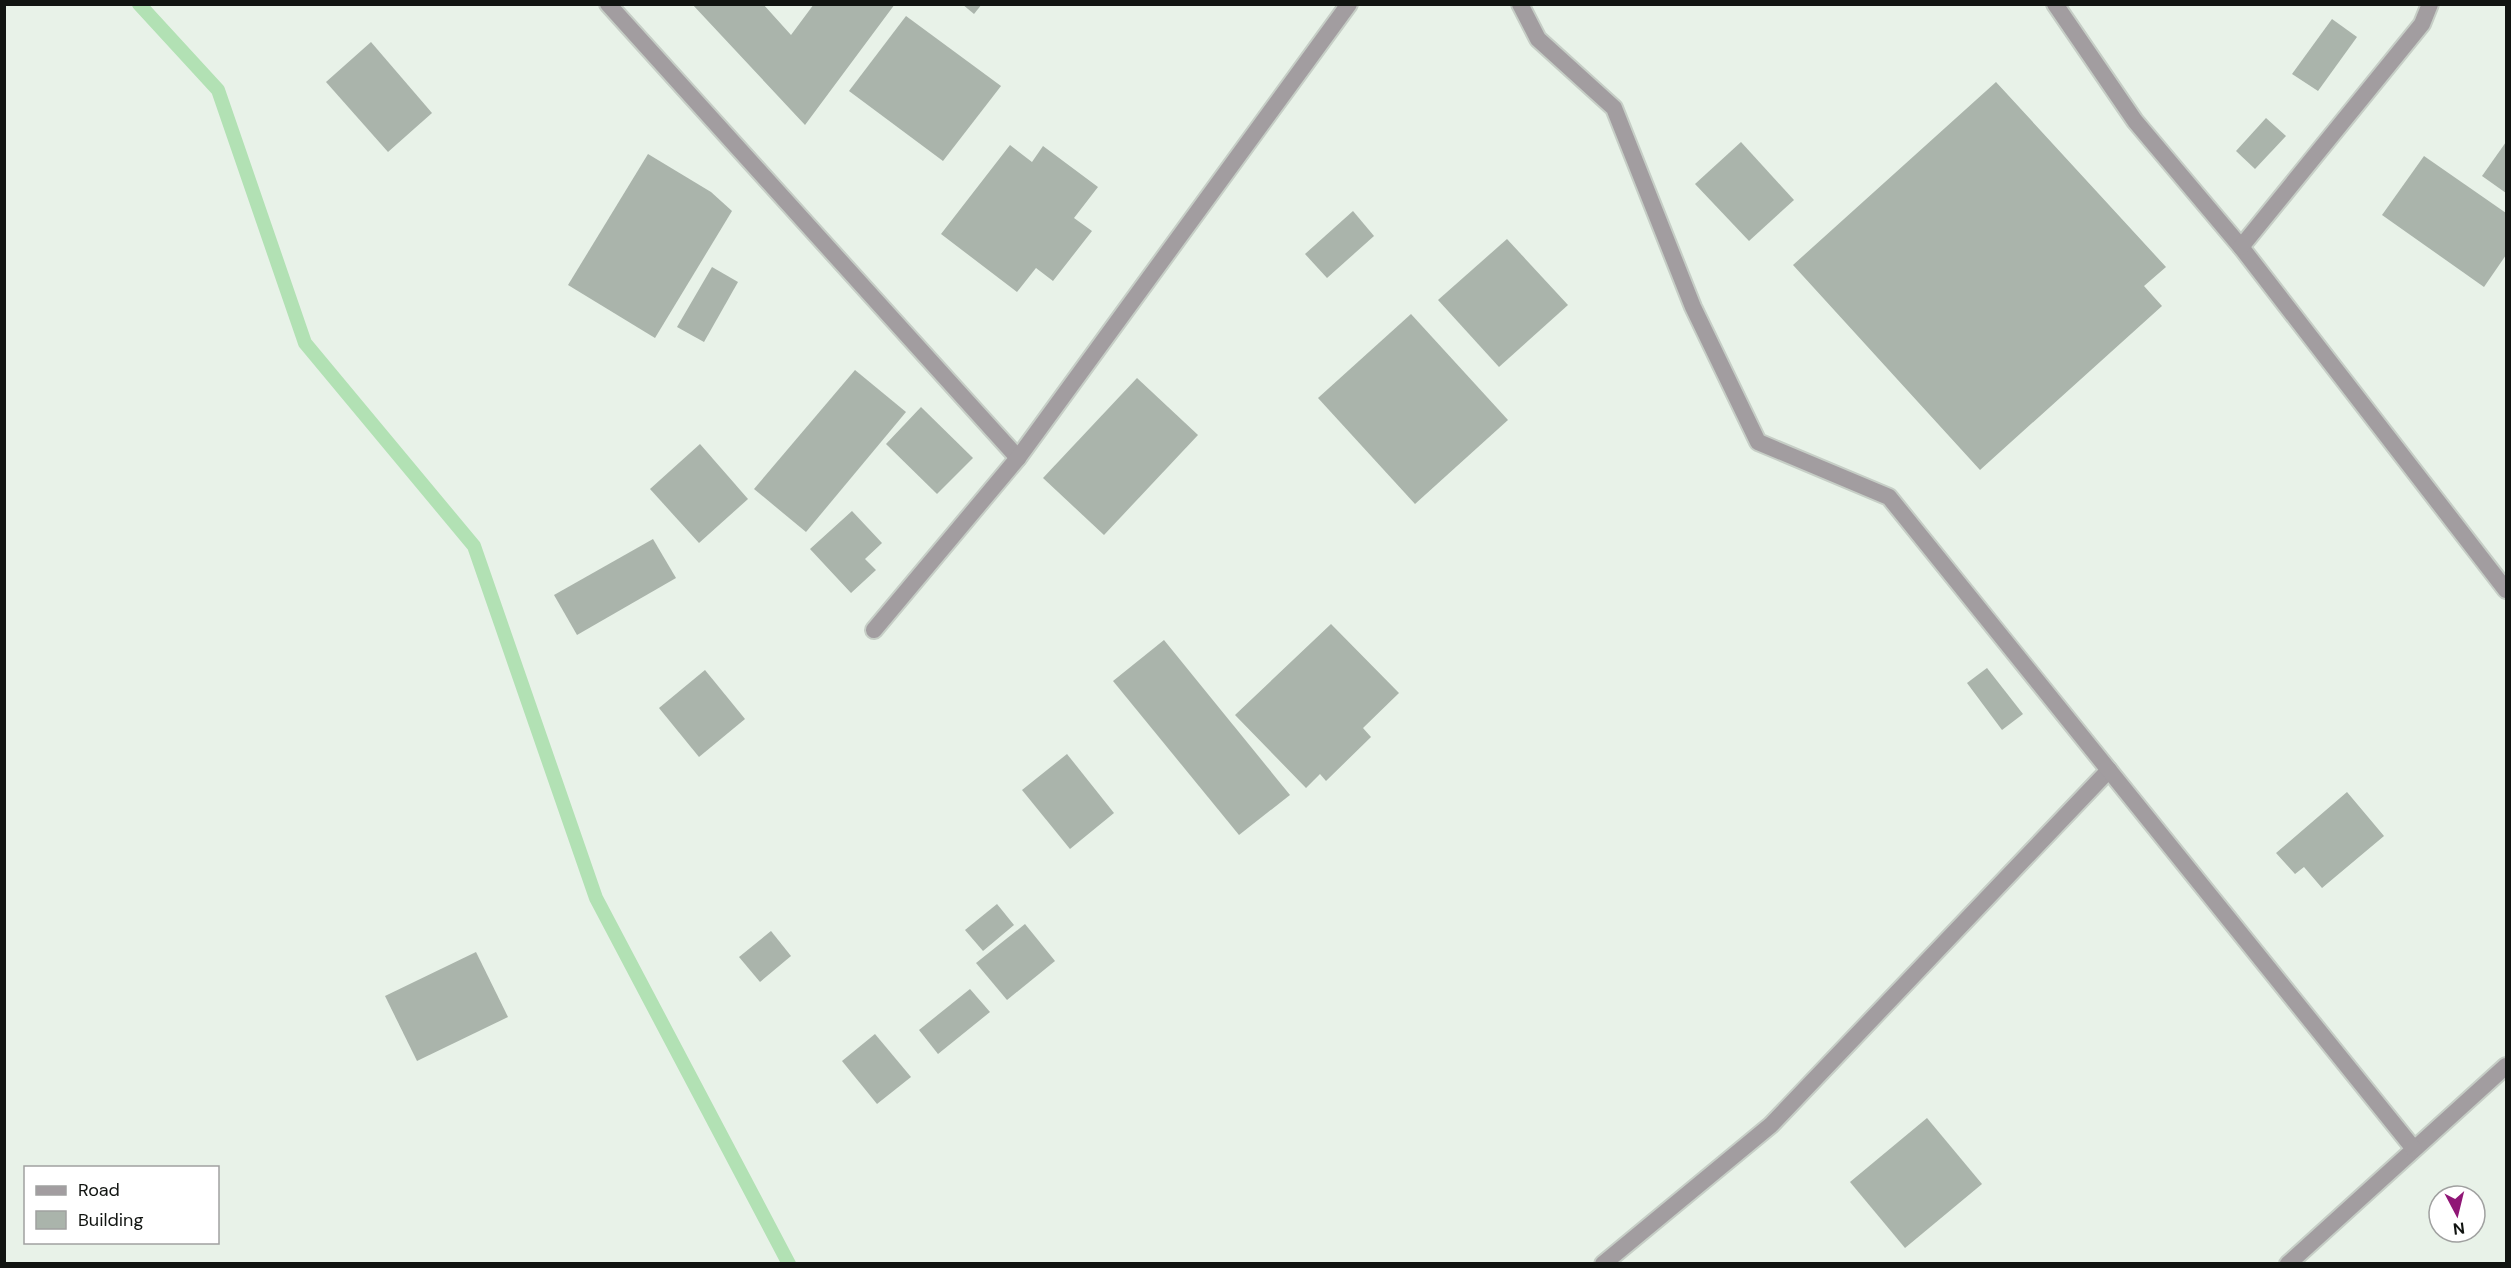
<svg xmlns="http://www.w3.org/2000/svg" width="2511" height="1268" font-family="'DM Sans',sans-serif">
	<rect width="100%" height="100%" fill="#e8f2e8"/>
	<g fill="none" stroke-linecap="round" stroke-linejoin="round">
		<path stroke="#b2e1b4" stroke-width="14" d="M139,4l79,86 87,253 169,203 122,352 193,366"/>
	</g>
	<g fill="#aab4ab">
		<path d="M692,4h71l28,31 23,-31h81l-90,121z"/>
		<path d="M962,4h20l-8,10z"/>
		<path d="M906,16l95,70 -58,75 -94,-70z"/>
		<path d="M2332,19l25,18 -39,54 -26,-17z"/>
		<path d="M371,42l61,71 -44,39 -62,-70z"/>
		<path d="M1996,82l170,185 -22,19 18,20 -182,164 -187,-205z"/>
		<path d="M2266,118l20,18 -31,33 -19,-18z"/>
		<path d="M1741,142l53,58 -45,41 -54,-57z"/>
		<path d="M2506,142v51l-24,-17z"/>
		<path d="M1010,145l22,17 11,-16 55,41 -24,31 18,13 -39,50 -17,-13 -19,24 -76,-58z"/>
		<path d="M648,154l63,38 21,19 -77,127 -87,-53z"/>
		<path d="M2424,156l82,57v42l-22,32 -102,-72z"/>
		<path d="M1353,211l21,25 -47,42 -22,-24z"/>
		<path d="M1507,239l61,66 -69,62 -61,-67z"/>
		<path d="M712,267l26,15 -34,60 -27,-15z"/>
		<path d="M1411,314l97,106 -93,84 -97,-106z"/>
		<path d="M855,370l51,42 -100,120 -52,-43z"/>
		<path d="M1137,378l61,57 -94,100 -61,-57z"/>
		<path d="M921,407l52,51 -36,36 -51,-50z"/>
		<path d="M700,444l48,55 -49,44 -49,-54z"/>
		<path d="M852,511l30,32 -17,16 11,11 -25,23 -41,-44z"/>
		<path d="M653,539l23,39 -99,57 -23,-40z"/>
		<path d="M1331,624l68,69 -36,35 8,9 -45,44 -6,-7 -14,14 -71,-73z"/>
		<path d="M1164,640l126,155 -51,40 -126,-154z"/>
		<path d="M1987,668l36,46 -21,16 -35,-47z"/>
		<path d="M705,670l40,49 -46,38 -40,-49z"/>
		<path d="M1067,754l47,59 -44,36 -48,-59z"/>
		<path d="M2347,792l37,44 -62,52 -18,-21 -9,7 -19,-21z"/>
		<path d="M997,904l17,21 -31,26 -18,-21z"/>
		<path d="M1025,924l30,37 -48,39 -31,-37z"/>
		<path d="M771,931l20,25 -31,26 -21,-25z"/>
		<path d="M476,952l32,65 -91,44 -32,-65z"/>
		<path d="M970,989l20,23 -52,42 -19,-24z"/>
		<path d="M875,1034l36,43 -34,27 -35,-43z"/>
		<path d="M1927,1118l55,66 -77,64 -55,-66z"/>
	</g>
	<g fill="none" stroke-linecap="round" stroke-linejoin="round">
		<defs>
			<g id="service">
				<path d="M1603,1264l168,-139 338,-355"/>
				<path d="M2288,1264l218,-198"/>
			</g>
			<g id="minor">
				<path d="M608,4l410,454"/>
				<path d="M1520,4l18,35 76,69 79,199 65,135 131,55 525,652"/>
				<path d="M2055,4l80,117 106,126 265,343"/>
				<path d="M2241,247l181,-223 8,-20"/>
				<path d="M874,630l144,-172 331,-454"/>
			</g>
		</defs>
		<use href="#service" stroke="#c6cec6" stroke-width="20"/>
		<use href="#minor" stroke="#c6cec6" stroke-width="20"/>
		<use href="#service" stroke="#a29da0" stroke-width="16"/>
		<use href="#minor" stroke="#a29da0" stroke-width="16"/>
	</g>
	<rect width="2511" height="1268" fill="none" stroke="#111411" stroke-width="12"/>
	<rect x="24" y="1166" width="195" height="78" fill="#ffffff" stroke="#a0a1a0" stroke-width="1.5"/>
	<rect x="36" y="1186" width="30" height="9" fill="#a29da0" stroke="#a0a1a0" stroke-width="1.5"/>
	<text x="78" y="1196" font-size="18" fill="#111411">Road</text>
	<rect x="36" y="1211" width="30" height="18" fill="#aab4ab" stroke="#a0a1a0" stroke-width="1.5"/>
	<text x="78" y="1226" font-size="18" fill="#111411">Building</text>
	<g transform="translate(2457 1214) rotate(173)"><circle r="28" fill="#ffffff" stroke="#a0a1a0" stroke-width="1.5"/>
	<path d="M0-4.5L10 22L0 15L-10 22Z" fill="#901776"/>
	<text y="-9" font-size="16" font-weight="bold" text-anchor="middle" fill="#111411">N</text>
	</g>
</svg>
